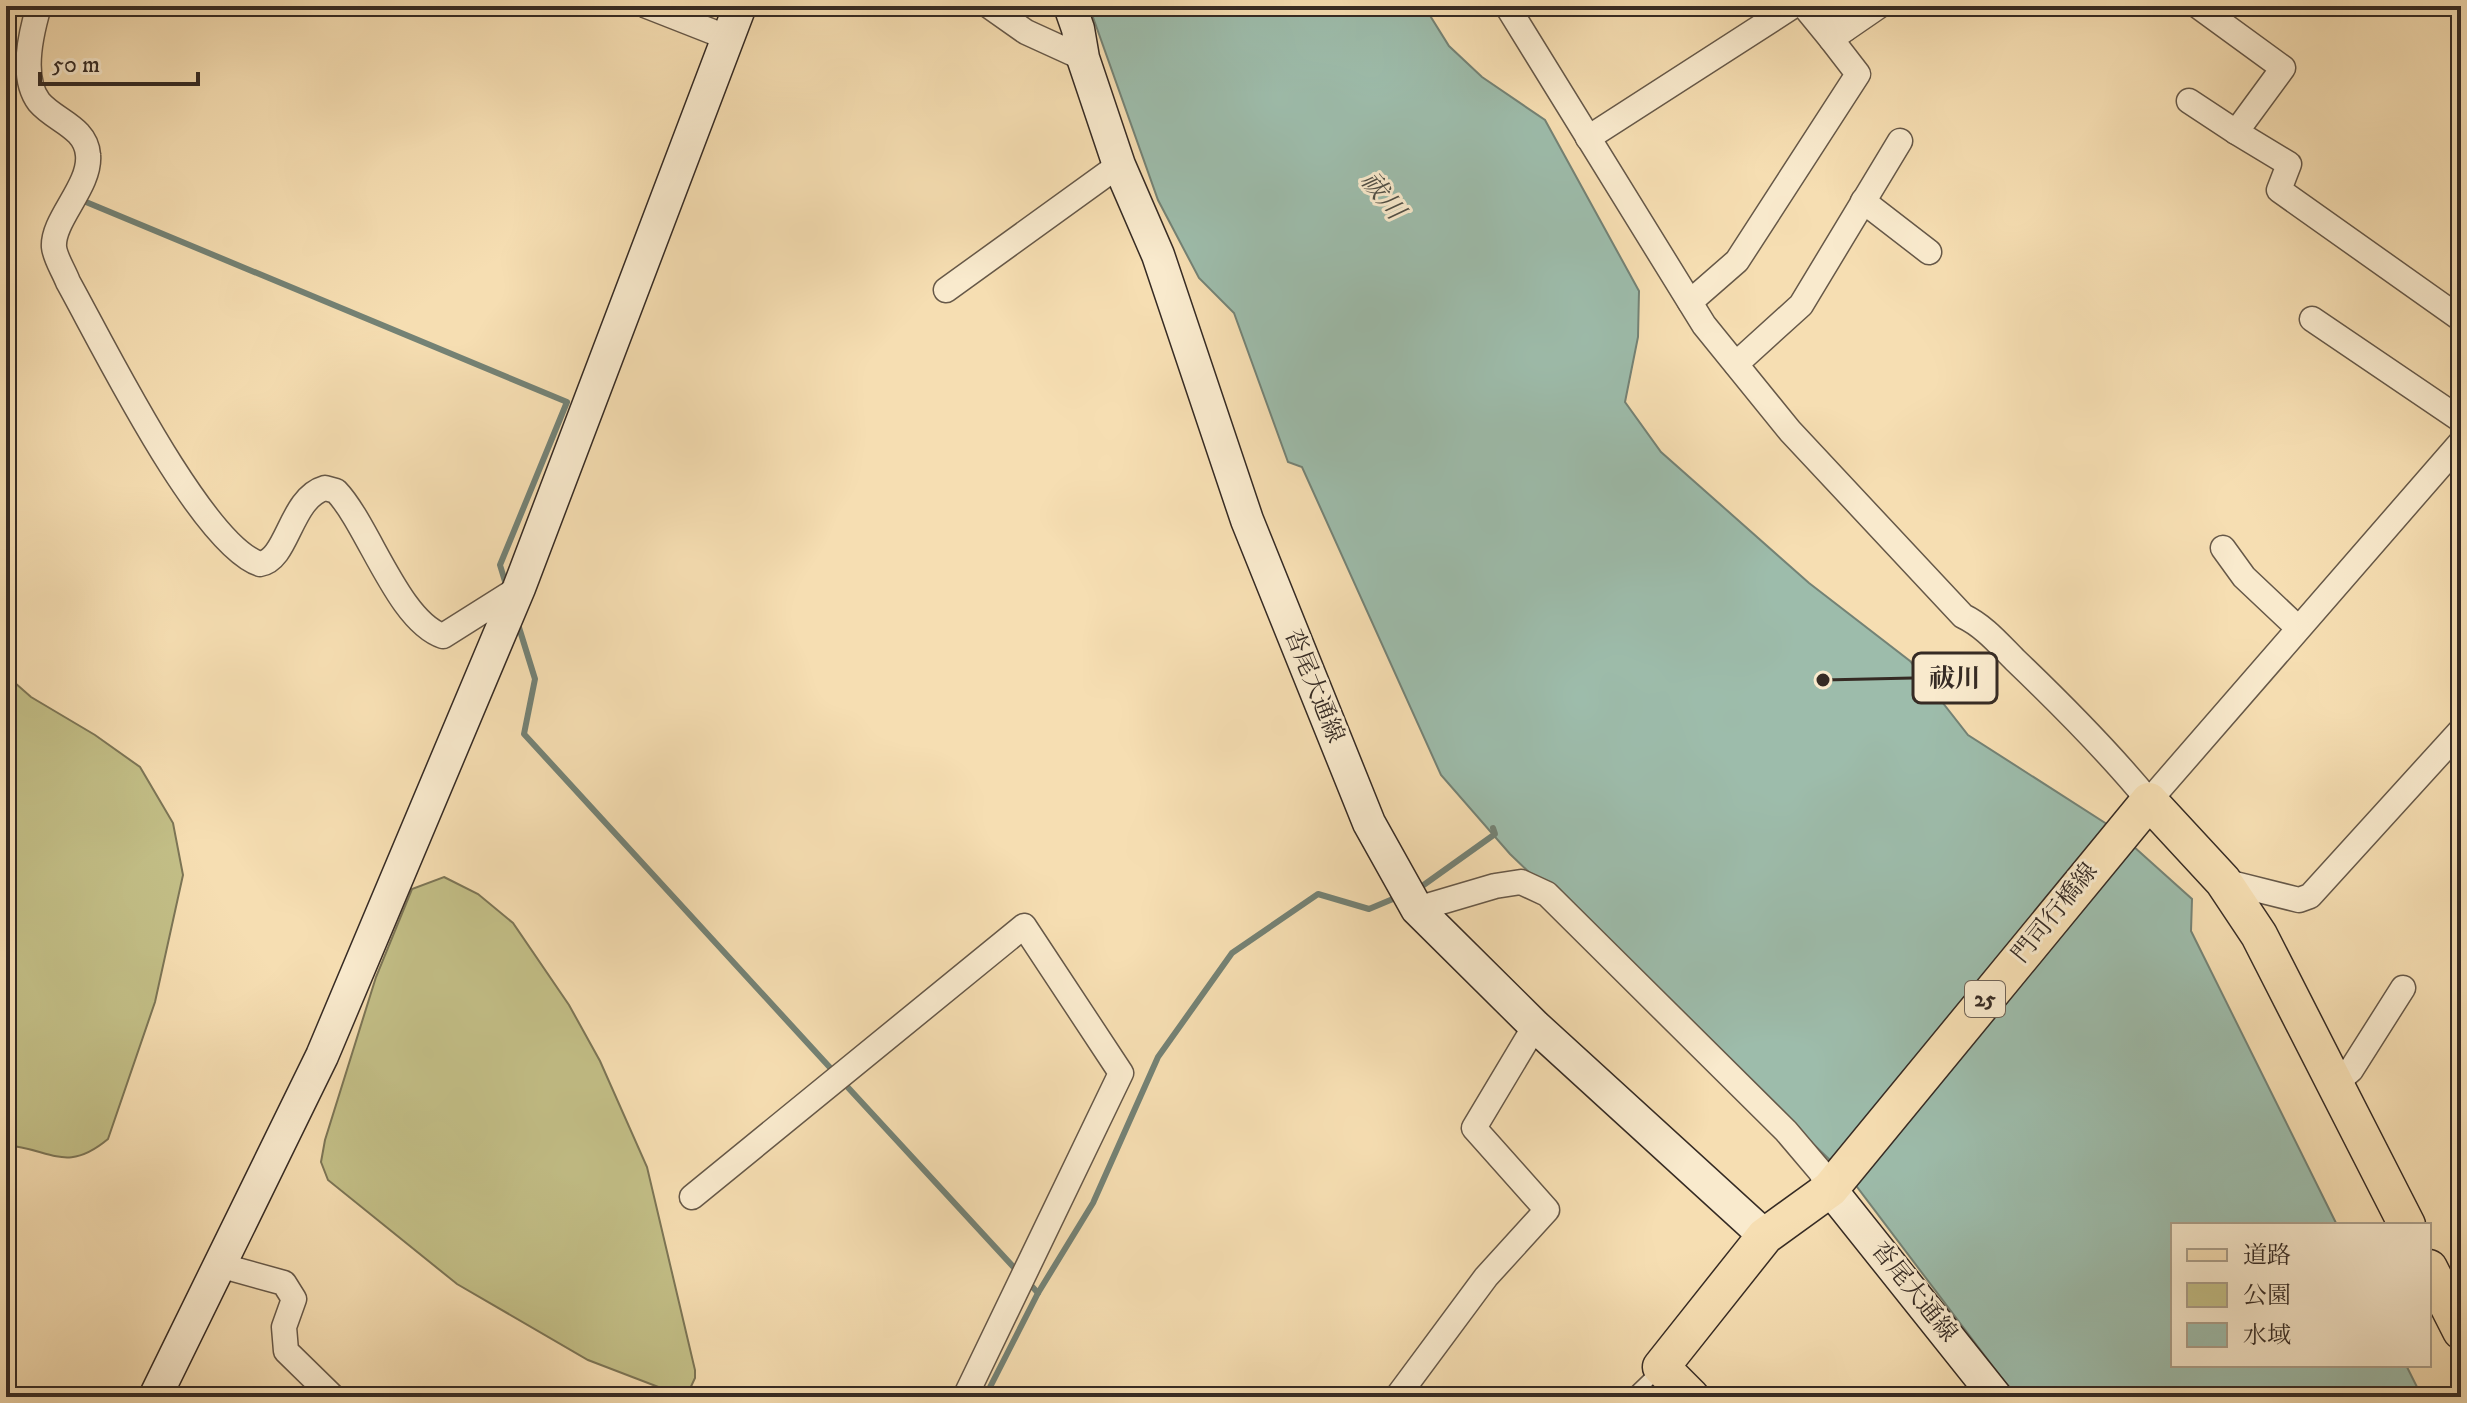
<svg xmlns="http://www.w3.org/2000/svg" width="2467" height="1403" font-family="'IM FELL DW Pica','Noto Serif JP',serif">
	<rect width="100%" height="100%" fill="#f6deb2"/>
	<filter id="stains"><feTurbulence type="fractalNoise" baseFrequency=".0025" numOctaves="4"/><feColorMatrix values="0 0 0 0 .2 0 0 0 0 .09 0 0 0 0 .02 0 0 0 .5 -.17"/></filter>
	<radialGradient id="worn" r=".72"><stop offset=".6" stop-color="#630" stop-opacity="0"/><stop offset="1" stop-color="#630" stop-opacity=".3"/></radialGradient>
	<g fill="#c3bf87" stroke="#7c7556" stroke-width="2">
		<path d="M6,675l25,22 64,38 45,32 33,56 10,52 -28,127 -47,137c-42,35 -57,10 -102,6z"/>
		<path d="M444,877l34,17 35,29 56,82 31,56 47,106 48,203v8l-7,15h-14l-86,-33 -131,-76 -129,-104 -7,-18 4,-22 51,-163 36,-88z"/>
	</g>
	<path fill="#9dbcab" stroke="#748275" stroke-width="2" d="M1089,6h335l25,40 33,31 63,43 94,171 -1,46 -13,65 36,50 148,131 101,78 58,74 145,93 79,71 -1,32 146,294h-164v140h233l16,32h-406l-162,-214 -344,-329 -69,-79 -139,-308 -14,-5 -54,-149 -35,-35 -41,-78z"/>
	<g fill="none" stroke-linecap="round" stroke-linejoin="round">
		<g stroke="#748275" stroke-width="6">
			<path d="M86,202l481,200 -67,163 7,23"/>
			<path d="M517,621l18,58 -11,55 311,339"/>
			<path d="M1418,889l77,-55 -2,-6"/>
			<path d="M842,1081l177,192"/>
			<path d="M1027,1281l11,12"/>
			<path d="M985,1397l53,-104 55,-90 65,-146 74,-104 86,-59 51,15 31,-13"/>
		</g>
		<defs>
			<path id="lane" d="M1631,1397l28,-27"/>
			<g id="street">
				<path d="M39,6c-8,27 -19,71 0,96 16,19 47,25 49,53 3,31 -36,65 -34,92 1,11 10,24 14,35 33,59 133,263 192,282 28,-4 30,-66 65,-76l11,3c32,33 62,130 107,145l76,-48"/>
				<path d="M647,6l79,31"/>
				<path d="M989,6l37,26 57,26"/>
				<path d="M1507,6l197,319 86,106 173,185c21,10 36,28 52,44 47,45 93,91 134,141l312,-359"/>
				<path d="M1804,6l27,33 48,-33"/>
				<path d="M1827,6l18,23"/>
				<path d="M2198,6l85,62 -47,64 53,32 -10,26 182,129"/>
				<path d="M2189,101l47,31"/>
				<path d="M1588,138l205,-132"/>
				<path d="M1863,201l66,51"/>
				<path d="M946,290l173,-125"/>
				<path d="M1690,302l47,-41 121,-187 -27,-35"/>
				<path d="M2312,319l149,101"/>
				<path d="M1736,364l65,-59 99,-164"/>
				<path d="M2223,548l21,29 54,51"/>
				<path d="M2223,881l76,19 11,-4 151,-166"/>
				<path d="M1417,909l78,-23 26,-4 26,12 239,237 34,40 10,18"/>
				<path d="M2335,1084l16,-14 52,-82"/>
				<path d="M692,1197l332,-271 97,147 -156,324"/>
				<path d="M219,1265l65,18 10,16 -10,28 2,24 47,46"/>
				<path d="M1397,1397l89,-120 61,-67 -73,-82 61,-102"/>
			</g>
			<g id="secondary">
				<path d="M1070,6l8,23 5,29 36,107 39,90 89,265 122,303 48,86 118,117 230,210"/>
				<path d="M1830,1189l166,208"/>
				<path d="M155,1397l167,-341 197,-468 221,-582"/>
			</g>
			<g id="primary">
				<path d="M2429,1268l32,63"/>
				<path d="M1691,1397l-30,-30 104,-131 65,-47 319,-388 74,80 36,54 148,290"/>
			</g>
		</defs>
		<use href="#lane" stroke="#665848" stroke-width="15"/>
		<use href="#street" stroke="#665848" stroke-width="27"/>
		<use href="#secondary" stroke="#362b24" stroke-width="35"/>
		<use href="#primary" stroke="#362b24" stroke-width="39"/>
		<use href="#lane" stroke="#f9eacd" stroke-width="12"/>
		<use href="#street" stroke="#f9eacd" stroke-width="24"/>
		<use href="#secondary" stroke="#f9eacd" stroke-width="32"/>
		<use href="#primary" stroke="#f6deb2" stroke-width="36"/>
	</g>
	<g text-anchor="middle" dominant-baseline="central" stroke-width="6" stroke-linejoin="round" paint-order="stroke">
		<rect fill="#f9eacd" stroke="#706457" stroke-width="2" x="1965" y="981" width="40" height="36" rx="6"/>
		<g font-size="22" font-weight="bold" fill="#362b24">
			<text x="1985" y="999">25</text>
		</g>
		<g font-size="24" fill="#362b24" stroke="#f9eacd">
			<text transform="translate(1314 686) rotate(68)">沓尾大通線</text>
			<text transform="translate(2055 913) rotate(-51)">門司行橋線</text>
			<text transform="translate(1914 1292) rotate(51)">沓尾大通線</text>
		</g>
		<g font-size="26" font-style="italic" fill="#504f46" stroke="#f9eacd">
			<text transform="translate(1382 196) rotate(51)">祓川</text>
		</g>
	</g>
	<path fill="none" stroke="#362b24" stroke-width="3" d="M1823 680L1913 678"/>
	<circle fill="#362b24" stroke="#f9eacd" stroke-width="3" cx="1823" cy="680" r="8"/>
	<rect fill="#f9eacd" stroke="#362b24" stroke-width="3" x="1913" y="653" width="84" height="50" rx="8"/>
	<g font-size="26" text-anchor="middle" font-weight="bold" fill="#362b24">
		<text x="1955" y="687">祓川</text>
	</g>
	<rect width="2467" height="1403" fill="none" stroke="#f6deb2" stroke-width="32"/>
	<rect x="8" y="8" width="2451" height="1387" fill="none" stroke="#362b24" stroke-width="4"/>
	<rect x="16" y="16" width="2435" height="1371" fill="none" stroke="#362b24" stroke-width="2"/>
	<rect x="2171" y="1223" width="260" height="144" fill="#f9eacd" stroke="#ab9e89" stroke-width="2"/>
	<rect x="2187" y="1249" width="40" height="12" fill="#f6deb2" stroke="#ab9e89" stroke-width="2"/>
	<text x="2243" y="1263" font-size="24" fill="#362b24">道路</text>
	<rect x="2187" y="1283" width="40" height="24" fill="#c3bf87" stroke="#ab9e89" stroke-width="2"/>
	<text x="2243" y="1303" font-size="24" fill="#362b24">公園</text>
	<rect x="2187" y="1323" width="40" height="24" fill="#9dbcab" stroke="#ab9e89" stroke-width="2"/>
	<text x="2243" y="1343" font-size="24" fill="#362b24">水域</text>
	<path d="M40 72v12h158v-12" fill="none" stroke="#362b24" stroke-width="4"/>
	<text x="52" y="72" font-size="24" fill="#362b24" stroke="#f9eacd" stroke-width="6" paint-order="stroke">50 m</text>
	<rect width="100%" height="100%" filter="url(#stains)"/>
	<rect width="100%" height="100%" fill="url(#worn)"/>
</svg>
